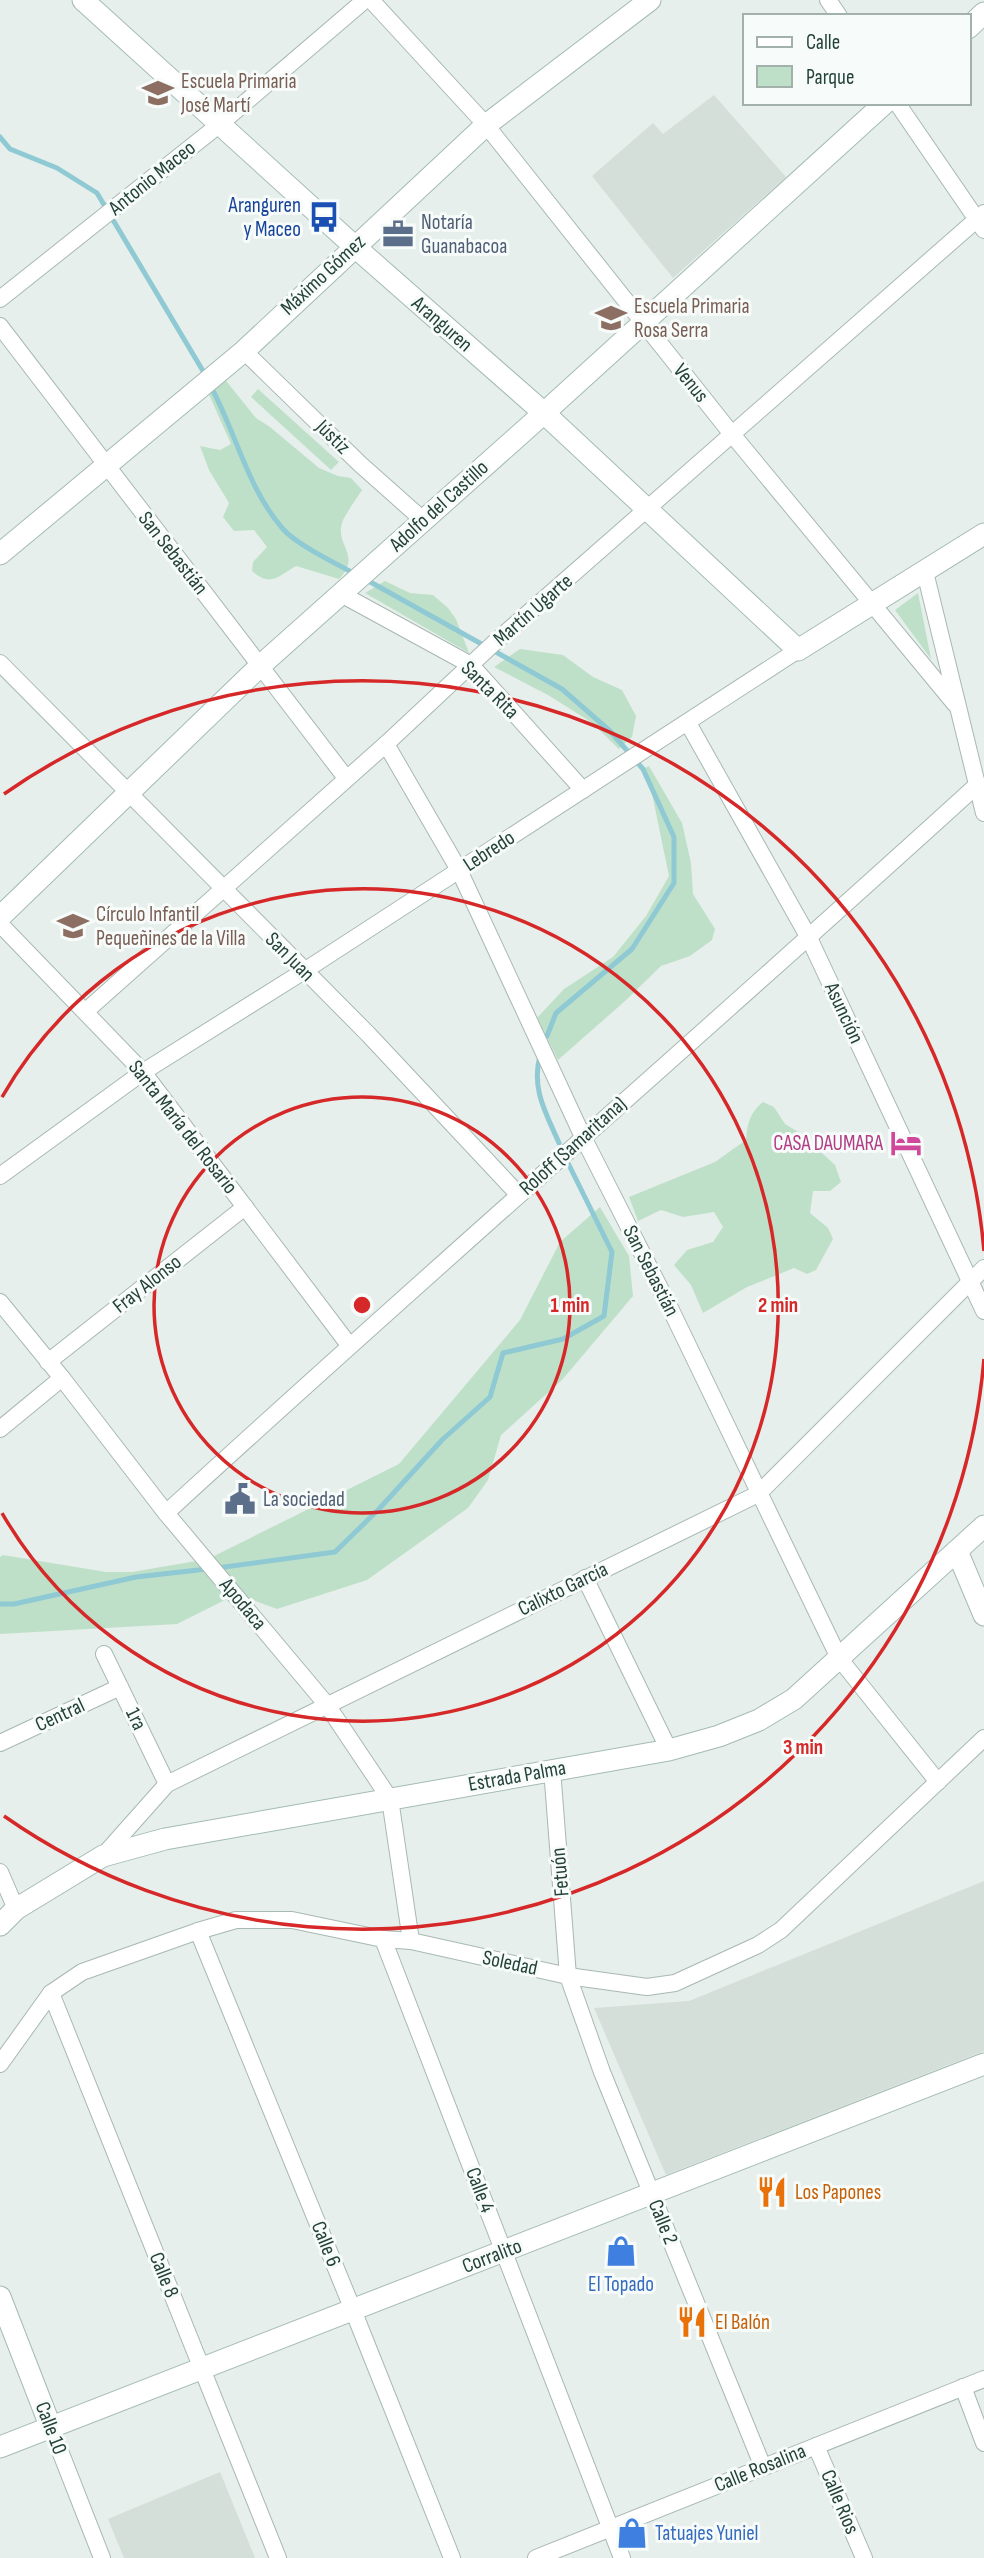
<svg xmlns="http://www.w3.org/2000/svg" width="984" height="2558" font-family="'Sofia Sans Condensed',sans-serif">
	<rect width="100%" height="100%" fill="#e6efeb"/>
	<g fill="#d4dfda">
		<path d="M714,95l72,82 -113,101 -81,-102 61,-53 10,11z"/>
		<path d="M984,1881v170l-318,124 -72,-167 95,-7z"/>
		<path d="M220,2472l35,86h-131l-16,-39z"/>
	</g>
	<g fill="#bfe0c8">
		<path d="M223,377l33,41 14,9 49,41 19,8 13,2 11,12c-5,8 -18,26 -20,33 -7,22 20,33 -3,56l-43,-13c-19,11 -25,21 -44,5l1,-9 14,-15 -13,-17 -20,1 -11,-14 6,-14 -20,-33 -9,-24 20,4 11,-6 -24,-54z"/>
		<path d="M258,389l81,73 -8,8 -80,-73z"/>
		<path d="M385,581l25,12 23,2 15,13 8,11 13,34 -104,-60z"/>
		<path d="M918,593l13,66 -36,-49z"/>
		<path d="M520,649l43,6 30,22 29,13 14,26 -4,21 -13,12 -28,-27 -43,-27 -54,-28z"/>
		<path d="M649,766l33,57 9,40 2,31 22,35 -3,11 -22,16 -29,10 -36,35 -67,59 -21,-42 27,-29 49,-32 33,-41 23,-40 -19,-92 -7,-15z"/>
		<path d="M763,1102l11,5 11,17 15,9 35,32 6,17 -11,9h-17l-3,22 18,15 5,11 -17,31 -9,4 -13,-6 -47,19 -44,26 -12,-28 -17,-20 13,-15 26,-8 10,-15 -9,-15 -31,5 -22,-7 -23,11 -9,-24 86,-35 31,-22c1,-16 4,-28 17,-38z"/>
		<path d="M600,1207l29,49 4,40 -71,84 -61,55 -13,45 -20,28 -101,72 -90,29 -40,-15 -60,30 -177,10v-77l3,-2 103,17h26l76,-13 191,-95 121,-144 40,-78z"/>
	</g>
	<g fill="none" stroke-linecap="round" stroke-linejoin="round">
		<g stroke="#8ec9d4" stroke-width="5">
			<path d="M0,137l10,12 47,19 40,25 109,183"/>
			<path d="M210,385c26,47 37,103 73,144 14,16 54,35 74,46"/>
			<path d="M365,579l197,110 48,42 33,38 31,68v46l-42,66 -76,64 -9,23"/>
			<path d="M540,1056c-9,33 6,57 19,87"/>
			<path d="M217,1568l118,-16 44,-43 63,-69 48,-43 13,-44 60,-14 41,-23 8,-64 -45,-91"/>
			<path d="M0,1604h14l122,-27 71,-8"/>
		</g>
		<defs>
			<g id="street">
				<path d="M371,0l115,125 245,308 224,271"/>
				<path d="M828,0l11,16"/>
				<path d="M897,103l87,127"/>
				<path d="M0,299l220,-175 145,-124"/>
				<path d="M0,326l346,452"/>
				<path d="M244,351l116,113 63,56"/>
				<path d="M925,572l59,241"/>
				<path d="M341,594l130,71 112,125"/>
				<path d="M0,663l368,371 150,160"/>
				<path d="M688,723l121,215 175,373"/>
				<path d="M386,744l73,126 124,267 88,173 168,348 99,124"/>
				<path d="M0,924l143,148 206,273"/>
				<path d="M86,1011l300,-267 107,-100 491,-431"/>
				<path d="M0,1176l143,-104 161,-101 494,-321"/>
				<path d="M0,1302l62,76 104,135 161,192 63,94 21,142"/>
				<path d="M48,1362l197,-155"/>
				<path d="M0,1429l62,-51"/>
				<path d="M166,1513c267,-245 542,-483 810,-727h8"/>
				<path d="M585,1578l84,172"/>
				<path d="M104,1654l63,130"/>
				<path d="M0,1743l120,-56"/>
				<path d="M552,1769l16,207 34,96 161,395"/>
				<path d="M103,1856l64,-72 591,-290 226,-226"/>
				<path d="M0,1872l16,37"/>
				<path d="M198,1931l155,379 99,248"/>
				<path d="M383,1939l239,619"/>
				<path d="M51,1993l227,565"/>
				<path d="M0,2064l51,-71 31,-21 116,-41 38,-11h56l91,19 28,2 157,35 79,11 28,-4 83,-38 23,-15 203,-192"/>
				<path d="M963,2387l21,56"/>
				<path d="M51,2428l51,130"/>
				<path d="M816,2446l48,112"/>
				<path d="M536,2558l448,-179"/>
			</g>
			<g id="secondary">
				<path d="M83,0l271,246 190,167 254,237 186,-116"/>
				<path d="M968,28l16,-15"/>
				<path d="M0,554l244,-203 242,-226 164,-125"/>
				<path d="M0,917l260,-251 284,-253 341,-310"/>
				<path d="M957,1551l27,64"/>
				<path d="M0,1925l16,-16 87,-53 62,-17 504,-89 50,-14 40,-16 35,-21 190,-173"/>
				<path d="M0,2297l51,131"/>
				<path d="M0,2447l984,-383"/>
			</g>
		</defs>
		<use href="#street" stroke="#a8b8b2" stroke-width="18"/>
		<use href="#secondary" stroke="#a4bbb3" stroke-width="23"/>
		<use href="#street" stroke="#fff" stroke-width="16"/>
		<use href="#secondary" stroke="#fff" stroke-width="21"/>
	</g>
	<g fill="none" stroke="#d62828" stroke-width="3.5">
		<circle cx="362" cy="1305" r="208"/>
		<path d="M2 1097A416 416 0 1 1 2 1513"/>
		<path d="M984 1359A624 624 0 0 1 4 1816M4 794A624 624 0 0 1 984 1251"/>
	</g>
	<defs>
		<symbol id="school-bare" viewBox="-9 -9 18 18"><path d="M0-5L7-2L0 1L-7-2ZM-4 1L0 2.5L4 1V4Q0 6-4 4Z" fill="#8d6e63" stroke="#f7fbf9" stroke-width="2.5" paint-order="stroke"/></symbol>
		<symbol id="bus-bare" viewBox="-9 -9 18 18"><path d="M-5-6H5V4H4V6H2V4H-2V6H-4V4H-5ZM-3.5-4V0h7V-4ZM-3.5 1.2v1.5H-2V1.2ZM2 1.2v1.5H3.5V1.2Z" fill="#1a4fb4" stroke="#f7fbf9" stroke-width="2.5" paint-order="stroke"/></symbol>
		<symbol id="office-bare" viewBox="-9 -9 18 18"><path d="M-6-3h4V-5.5h4V-3h4V5H-6ZM-1-4.5V-3h2v-1.5ZM-6 0V1H6V0Z" fill="#5c6f8a" stroke="#f7fbf9" stroke-width="2.5" paint-order="stroke"/></symbol>
		<symbol id="hotel-bare" viewBox="-9 -9 18 18"><path d="M-6-4.5h1.5V1H6V5H4.5V3h-9V5H-6ZM-4 0a1.8 1.8 0 1 1 3.6 0ZM.5 0V-2.5h3Q6-2.5 6 0Z" fill="#d1479c" stroke="#f7fbf9" stroke-width="2.5" paint-order="stroke"/></symbol>
		<symbol id="civic-bare" viewBox="-9 -9 18 18"><path d="M-.6-6.5H3V-4.5H.6V-3L4-1V1h2V6H-6V1h2V-1L-.6-3ZM-1.2 2.5V6h2.4V2.5Z" fill="#5c6f8a" stroke="#f7fbf9" stroke-width="2.5" paint-order="stroke"/></symbol>
		<symbol id="restaurant-bare" viewBox="-9 -9 18 18"><path d="M-5-6h1v4h1v-4h1v4h1v-4h1v5L-1.5 .5V6h-2V.5L-5-1ZM5-6V6H3V1.5H1.5Q1.5-4 5-6Z" fill="#e8710a" stroke="#f7fbf9" stroke-width="2.5" paint-order="stroke"/></symbol>
		<symbol id="shop-bare" viewBox="-9 -9 18 18"><path d="M-5-2.5h2.3a2.7 3.5 0 0 1 5.4 0H5L5.5 6h-11ZM-1.5-2.5h3a1.5 2.3 0 0 0-3 0Z" fill="#3f7fe0" stroke="#f7fbf9" stroke-width="2.5" paint-order="stroke"/></symbol>
	</defs>
	<g fill-rule="evenodd">
		<use href="#school-bare" x="136" y="71" width="44" height="44"/>
		<use href="#bus-bare" x="302" y="195" width="44" height="44"/>
		<use href="#office-bare" x="376" y="212" width="44" height="44"/>
		<use href="#school-bare" x="589" y="296" width="44" height="44"/>
		<use href="#school-bare" x="51" y="904" width="44" height="44"/>
		<use href="#hotel-bare" x="884" y="1121" width="44" height="44"/>
		<use href="#civic-bare" x="218" y="1477" width="44" height="44"/>
		<use href="#restaurant-bare" x="750" y="2170" width="44" height="44"/>
		<use href="#shop-bare" x="599" y="2229" width="44" height="44"/>
		<use href="#restaurant-bare" x="670" y="2300" width="44" height="44"/>
		<use href="#shop-bare" x="610" y="2511" width="44" height="44"/>
	</g>
	<g text-anchor="middle" dominant-baseline="central" stroke-width="6" stroke-linejoin="round" paint-order="stroke">
		<g font-size="21" fill="#785e54" stroke="#f7fbf9" text-anchor="start">
			<text x="181" y="81">Escuela Primaria<tspan x="181" dy="24">José Martí</tspan></text>
			<text x="634" y="306">Escuela Primaria<tspan x="634" dy="24">Rosa Serra</tspan></text>
			<text x="96" y="914">Círculo Infantil<tspan x="96" dy="24">Pequeñines de la Villa</tspan></text>
		</g>
		<g font-size="21" fill="#24423a" stroke="#f7fbf9">
			<text transform="translate(152 178) rotate(-39)">Antonio Maceo</text>
			<text transform="translate(323 275) rotate(-43)">Máximo Gómez</text>
			<text transform="translate(442 324) rotate(41)">Aranguren</text>
			<text transform="translate(691 383) rotate(51)">Venus</text>
			<text transform="translate(333 437) rotate(45)">Jústiz</text>
			<text transform="translate(439 506) rotate(-42)">Adolfo del Castillo</text>
			<text transform="translate(173 553) rotate(52)">San Sebastián</text>
			<text transform="translate(533 610) rotate(-41)">Martín Ugarte</text>
			<text transform="translate(490 690) rotate(45)">Santa Rita</text>
			<text transform="translate(489 851) rotate(-33)">Lebredo</text>
			<text transform="translate(290 957) rotate(45)">San Juan</text>
			<text transform="translate(844 1013) rotate(65)">Asunción</text>
			<text transform="translate(183 1127) rotate(52)">Santa María del Rosario</text>
			<text transform="translate(573 1146) rotate(-42)">Roloff (Samaritana)</text>
			<text transform="translate(651 1271) rotate(63)">San Sebastián</text>
			<text transform="translate(147 1284) rotate(-38)">Fray Alonso</text>
			<text transform="translate(563 1589) rotate(-26)">Calixto García</text>
			<text transform="translate(243 1604) rotate(50)">Apodaca</text>
			<text transform="translate(60 1715) rotate(-25)">Central</text>
			<text transform="translate(136 1719) rotate(64)">1ra</text>
			<text transform="translate(517 1776) rotate(-10)">Estrada Palma</text>
			<text transform="translate(560 1872) rotate(-95)">Fetuón</text>
			<text transform="translate(510 1963) rotate(12)">Soledad</text>
			<text transform="translate(480 2190) rotate(69)">Calle 4</text>
			<text transform="translate(663 2222) rotate(68)">Calle 2</text>
			<text transform="translate(326 2244) rotate(68)">Calle 6</text>
			<text transform="translate(492 2256) rotate(-21)">Corralito</text>
			<text transform="translate(164 2275) rotate(68)">Calle 8</text>
			<text transform="translate(51 2428) rotate(69)">Calle 10</text>
			<text transform="translate(760 2468) rotate(-22)">Calle Rosalina</text>
			<text transform="translate(840 2502) rotate(67)">Calle Rios</text>
		</g>
		<g font-size="21" fill="#164399" stroke="#f7fbf9" text-anchor="end">
			<text x="301" y="205">Aranguren<tspan x="301" dy="24">y Maceo</tspan></text>
		</g>
		<g font-size="21" fill="#4e5e75" stroke="#f7fbf9" text-anchor="start">
			<text x="421" y="222">Notaría<tspan x="421" dy="24">Guanabacoa</tspan></text>
			<text x="263" y="1499">La sociedad</text>
		</g>
		<g font-size="21" fill="#b23c85" stroke="#f7fbf9" text-anchor="end">
			<text x="883" y="1143">CASA DAUMARA</text>
		</g>
		<g font-size="21" fill="#c56008" stroke="#f7fbf9" text-anchor="start">
			<text x="795" y="2192">Los Papones</text>
			<text x="715" y="2322">El Balón</text>
		</g>
		<g font-size="21" fill="#366cbe" stroke="#f7fbf9">
			<text x="621" y="2284">El Topado</text>
			<text x="655" y="2533" text-anchor="start">Tatuajes Yuniel</text>
		</g>
	</g>
	<circle cx="362" cy="1305" r="10" fill="#d62828" stroke="#f7fbf9" stroke-width="3.5"/>
	<g font-size="21" text-anchor="middle" font-weight="bold" fill="#d62828" stroke="#f7fbf9" stroke-width="6" stroke-linejoin="round" paint-order="stroke">
		<text x="570" y="1312">1 min</text>
		<text x="778" y="1312">2 min</text>
		<text x="803" y="1754">3 min</text>
	</g>
	<rect x="743" y="14" width="228" height="91" fill="#f7fbf9" stroke="#a3b1ad" stroke-width="2"/>
	<rect x="757" y="37" width="35" height="10" fill="#ffffff" stroke="#a3b1ad" stroke-width="2"/>
	<text x="806" y="49" font-size="21" fill="#24423a">Calle</text>
	<rect x="757" y="66" width="35" height="21" fill="#bfe0c8" stroke="#a3b1ad" stroke-width="2"/>
	<text x="806" y="84" font-size="21" fill="#24423a">Parque</text>
</svg>
